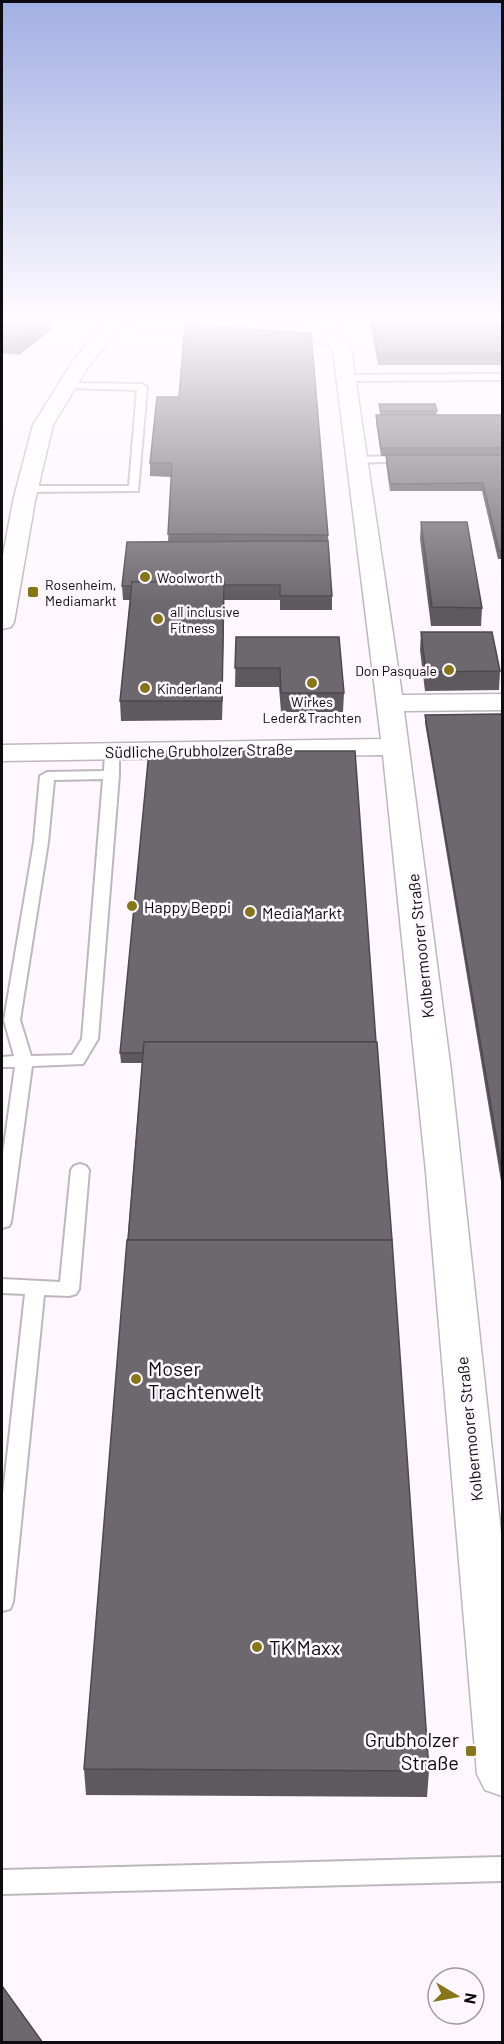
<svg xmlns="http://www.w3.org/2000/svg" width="504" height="2044" font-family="Barlow,sans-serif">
	<rect width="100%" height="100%" fill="#fef7ff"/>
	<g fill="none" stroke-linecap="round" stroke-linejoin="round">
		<defs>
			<g id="lane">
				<path d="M502,374v6l-156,1 -5,-3 5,-3z"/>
				<path d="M67,383l75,1 5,3 -9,104 -110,1 -5,-3 5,-3h101l8,-96 -73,-2v-4z"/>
				<path d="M409,456l5,3 -1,2 -58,2 -5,-3 5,-3z"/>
				<path d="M112,748l7,4v23l-21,264 -15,25 -51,2 -21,156 -2,4 -7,2v-68l13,-93h-13v-10l12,-1 -10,-36 30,-178 6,-66 7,-4 57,-1 1,-19zM103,779l-21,260 -10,16 -41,1 -11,-36 28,-178 6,-62z"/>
				<path d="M80,1164l6,2 3,4 -10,119 -3,5 -7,2 -25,-1 -31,307 -3,7 -8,2v-108l23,-209 -23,-1v-14l58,3 11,-112 3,-4z"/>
				<path d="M502,1857v24l-500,13v-24z"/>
			</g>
			<path id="street" d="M109,317h37l157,11c17,-12 34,-11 54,-11l-3,4 -33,11 19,5 11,12 51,346 100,-1v16l-98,1 47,360 51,471v254l-17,-6 -8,-16 -51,-602 -43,-417 -381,6v-16l379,-6 -48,-389 -5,-5 -21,-6 -186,-13 -33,41 -35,58 -18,76 -21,121 -3,5 -9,2v-68l11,-60 20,-76 40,-64z"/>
		</defs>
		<use href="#lane" stroke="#bdb7be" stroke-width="4"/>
		<use href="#street" stroke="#bdb7be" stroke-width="3"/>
		<use href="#lane" fill="#fff" fill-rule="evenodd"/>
		<use href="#street" fill="#fff" fill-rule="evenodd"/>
	</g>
	<g fill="#5e595f">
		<path d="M2,317h50v12l-33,26 -17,-2z"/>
		<path d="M371,317h131v48h-124l-8,-42z"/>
		<path d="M157,397l171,138 4,61v14h-52v-10h-56l-2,120 -101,1 -1,-20 10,-101h-7l-1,-14 46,-44 3,-65 -21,-1v-13z"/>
		<path d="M379,404l58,7 -1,4h66v144h-4l-16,-68h-92l-4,-28v-7h-5l-5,-33v-8h4z"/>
		<path d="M421,522l61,86 -1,18h-50l-11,-87z"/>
		<path d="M421,632l79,39 -1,19 -74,1 -5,-41z"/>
		<path d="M236,637l108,56 -1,19h-62l-2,-25h-44z"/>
		<path d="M502,714v473l-77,-464v-8z"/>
		<path d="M376,1042l53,729 -2,26 -341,-2 -2,-26 58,-706h-21l-1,-10z"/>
	</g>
	<g fill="#4c494d">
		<path d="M45,317h7v12l-33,26 -2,-17z"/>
		<path d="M224,582v18l-2,120v-19z"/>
	</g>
	<g fill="#6d686e" stroke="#4c494d" stroke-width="1.5">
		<path d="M2,317h43l-28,21 -15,-2z"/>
		<path d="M372,317h130v36h-124z"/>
		<path d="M185,324l126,9 17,202 -160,-1 4,-71h-22l7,-66h22z"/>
		<path d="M379,404h56l2,7h-56z"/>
		<path d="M376,415h126v33h-121z"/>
		<path d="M386,455h116v96h-3l-16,-68 -93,1z"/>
		<path d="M421,522h46l15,86 -50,-1z"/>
		<path d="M328,541l4,55h-52v-11h-56v-3h-92v4h-10l5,-44z"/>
		<path d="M132,582h92l-2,119h-102z"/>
		<path d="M421,632h71l8,39 -74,1z"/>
		<path d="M236,637h103l5,56h-63l-1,-25h-45z"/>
		<path d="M502,714v457l-77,-456z"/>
		<path d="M149,751h206l21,291h-232l-1,11h-23z"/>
		<path d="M144,1042h233l15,198h-264z"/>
		<path d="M127,1240h265l37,531 -345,-2z"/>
		<path d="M2,1986l41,57h-41z"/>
	</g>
	<linearGradient id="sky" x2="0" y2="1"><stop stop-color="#a1afe3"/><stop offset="0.53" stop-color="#fffbff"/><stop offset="1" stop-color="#fffbff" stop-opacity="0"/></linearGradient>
	<rect width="504" height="603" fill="url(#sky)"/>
	<g fill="#867519" stroke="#fef7ff" stroke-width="2">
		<circle cx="145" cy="577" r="6"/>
		<rect x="27" y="586" width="12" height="12" rx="3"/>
		<circle cx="158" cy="619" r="6"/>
		<circle cx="449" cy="670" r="6"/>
		<circle cx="312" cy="683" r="6"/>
		<circle cx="145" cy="688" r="6"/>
		<circle cx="132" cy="906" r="6"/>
		<circle cx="250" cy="912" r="6"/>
		<circle cx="136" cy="1379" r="6"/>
		<circle cx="257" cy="1647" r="6"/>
		<rect x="465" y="1745" width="12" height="12" rx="3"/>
	</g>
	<g text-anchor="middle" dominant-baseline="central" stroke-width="5" stroke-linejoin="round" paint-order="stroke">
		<g font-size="14" fill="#0e0c0f" stroke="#fef7ff" text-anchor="start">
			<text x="157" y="577">Woolworth</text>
			<text x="45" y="584">Rosenheim,<tspan x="45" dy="16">Mediamarkt</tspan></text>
			<text x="170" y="611">all inclusive<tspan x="170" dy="16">Fitness</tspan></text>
			<text x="437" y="670" text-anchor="end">Don Pasquale</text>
			<text x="157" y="688">Kinderland</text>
			<text x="312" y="701" text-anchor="middle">Wirkes<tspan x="312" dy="16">Leder&amp;Trachten</tspan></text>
		</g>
		<g font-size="16" fill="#0e0c0f" stroke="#fef7ff">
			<text transform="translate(199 750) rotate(-1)">Südliche Grubholzer Straße</text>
			<text transform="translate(420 946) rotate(-96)">Kolbermoorer Straße</text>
			<text transform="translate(469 1429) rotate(-96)">Kolbermoorer Straße</text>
		</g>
		<g font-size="16" fill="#0e0c0f" stroke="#fef7ff" text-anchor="start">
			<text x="144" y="906">Happy Beppi</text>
			<text x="262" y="912">MediaMarkt</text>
		</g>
		<g font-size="20" fill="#0e0c0f" stroke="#fef7ff" text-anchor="start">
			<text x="148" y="1368">Moser<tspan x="148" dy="23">Trachtenwelt</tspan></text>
			<text x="269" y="1647">TK Maxx</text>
			<text x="459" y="1739" text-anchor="end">Grubholzer<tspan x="459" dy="23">Straße</tspan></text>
		</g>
	</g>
	<rect width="504" height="2044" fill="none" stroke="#0e0c0f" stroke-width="6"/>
	<g transform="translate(456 1996) rotate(100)"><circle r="28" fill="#fef7ff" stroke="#9e999f" stroke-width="1.5"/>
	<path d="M0-4.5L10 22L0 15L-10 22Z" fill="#867519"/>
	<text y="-9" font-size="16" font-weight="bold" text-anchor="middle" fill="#0e0c0f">N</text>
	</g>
</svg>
